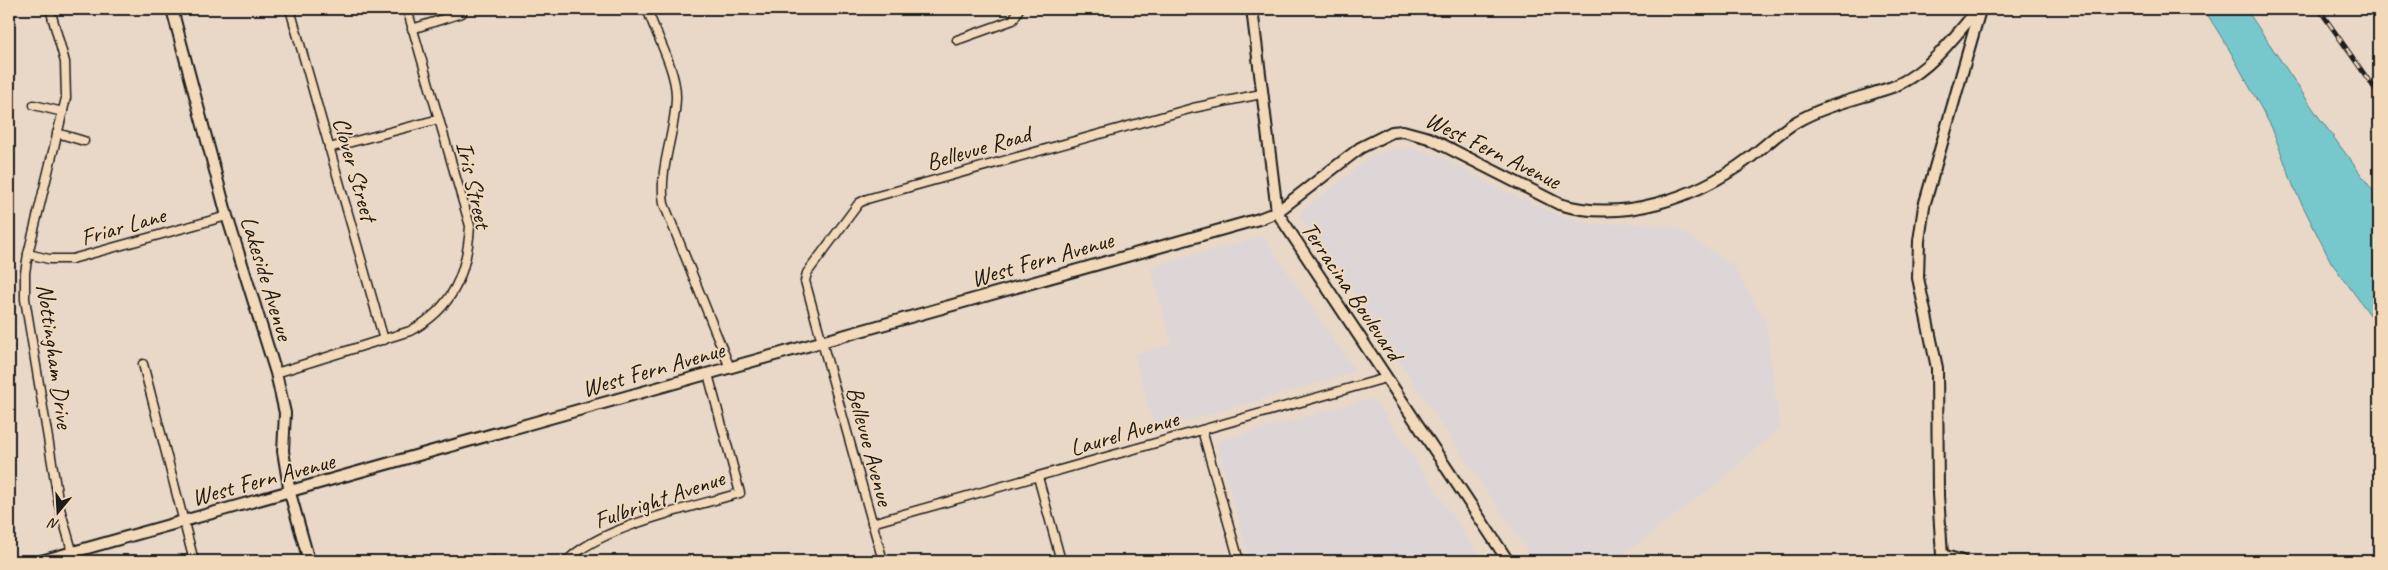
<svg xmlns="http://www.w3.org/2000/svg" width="2388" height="570" font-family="Caveat,sans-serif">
	<rect width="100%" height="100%" fill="#e9d8c7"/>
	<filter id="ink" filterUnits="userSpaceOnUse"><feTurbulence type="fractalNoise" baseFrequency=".02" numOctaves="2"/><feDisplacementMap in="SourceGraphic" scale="10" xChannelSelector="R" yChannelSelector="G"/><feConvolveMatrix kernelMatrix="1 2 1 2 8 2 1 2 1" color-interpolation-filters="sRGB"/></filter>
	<g filter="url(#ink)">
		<g fill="#ded6d6">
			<path d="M1394,148h19l30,9 51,29 67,30 35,8 49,-1 30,4 59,39 32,56 14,105 -57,52 -99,75 6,7h-96l-234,-345 1,-5 72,-56z"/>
			<path d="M1263,236l91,133 -1,4 -198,57 -21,-76 38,-10 -22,-77z"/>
			<path d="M1368,399l10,5 105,157h-233l-33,-115 1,-5z"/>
		</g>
		<path fill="#77c8cd" stroke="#538386" d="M2204,9h42l72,107 61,83v128l-48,-65 -37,-74 -22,-60 -42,-77z"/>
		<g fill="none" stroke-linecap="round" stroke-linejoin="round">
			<defs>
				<g id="street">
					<path d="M50,9l15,53 1,36 -38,156 -3,19v26l34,206 16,56"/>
					<path d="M290,9l94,331"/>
					<path d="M647,9c9,25 29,61 29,87 0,37 -18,72 -12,108l66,164"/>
					<path d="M412,29l50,-16"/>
					<path d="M957,40l56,-20 6,-11"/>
					<path d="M34,105l29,7"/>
					<path d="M57,133l27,8"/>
					<path d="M329,148l110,-29"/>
					<path d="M28,254l21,5h23l155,-43"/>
					<path d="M143,364l51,197"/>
					<path d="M276,373l134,-42c44,-23 57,-59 60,-105l-63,-217"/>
					<path d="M1202,430l37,131"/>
					<path d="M1038,477l23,84"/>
					<path d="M872,523l514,-145"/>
					<path d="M492,561h1"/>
					<path d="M567,561c32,-34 126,-54 173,-68l-32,-119"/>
					<path d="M883,561l-78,-280 2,-8 52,-70 8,-4 326,-91 68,-14"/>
				</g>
				<g id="secondary">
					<path d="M172,9l55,207 49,157 9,40 -2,38 7,42 19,68"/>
					<path d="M1252,9l25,203 231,349"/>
					<path d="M1942,555l20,6"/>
					<path d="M41,561l1218,-342 18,-7 83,-64 32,-16 11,-1 26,7 130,66c63,19 137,-6 189,-45 16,-12 31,-27 48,-37 24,-14 52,-21 78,-29 8,-3 18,-5 25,-9 34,-17 55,-47 79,-75"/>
					<path d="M1945,561l-3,-6 -4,-60 -1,-127 -19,-90 1,-37 5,-35 56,-196"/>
				</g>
			</defs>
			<use href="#street" stroke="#1c1c1c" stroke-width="11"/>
			<use href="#secondary" stroke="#1c1c1c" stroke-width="14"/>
			<use href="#street" stroke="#f2d9ba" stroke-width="8"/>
			<use href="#secondary" stroke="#f2d9ba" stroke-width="10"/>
			<defs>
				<path id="rail" d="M2319,9l60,86"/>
			</defs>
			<use href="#rail" stroke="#1c1c1c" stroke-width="4.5"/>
			<use href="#rail" stroke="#f2d9ba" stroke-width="2.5" stroke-dasharray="8" stroke-linecap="butt"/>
		</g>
	</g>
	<g text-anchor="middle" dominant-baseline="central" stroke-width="4" stroke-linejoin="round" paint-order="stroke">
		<g font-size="24" fill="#1c1c1c" stroke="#f2d9ba">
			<text transform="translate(978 148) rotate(-16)">Bellevue Road</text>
			<text transform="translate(1493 150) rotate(26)">West Fern Avenue</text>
			<text transform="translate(355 169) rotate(74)">Clover Street</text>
			<text transform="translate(474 185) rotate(77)">Iris Street</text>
			<text transform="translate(123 226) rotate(-16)">Friar Lane</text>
			<text transform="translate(1042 259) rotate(-16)">West Fern Avenue</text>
			<text transform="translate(267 278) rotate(73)">Lakeside Avenue</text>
			<text transform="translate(1352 291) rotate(56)">Terracina Boulevard</text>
			<text transform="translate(55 356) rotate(82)">Nottingham Drive</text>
			<text transform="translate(653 369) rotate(-16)">West Fern Avenue</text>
			<text transform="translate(1124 433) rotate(-16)">Laurel Avenue</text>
			<text transform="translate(870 446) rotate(75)">Bellevue Avenue</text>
			<text transform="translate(263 479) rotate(-15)">West Fern Avenue</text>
			<text transform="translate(659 499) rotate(-19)">Fulbright Avenue</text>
		</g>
	</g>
	<rect width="2388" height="570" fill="none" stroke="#f2d9ba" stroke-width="30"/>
	<rect x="15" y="15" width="2358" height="540" fill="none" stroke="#1c1c1c" stroke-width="2" filter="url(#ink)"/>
	<g transform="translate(58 512) rotate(198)" stroke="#f2d9ba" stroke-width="4" paint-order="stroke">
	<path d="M0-4L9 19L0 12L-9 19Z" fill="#1c1c1c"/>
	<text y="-8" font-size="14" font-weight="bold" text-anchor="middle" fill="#1c1c1c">N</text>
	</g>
</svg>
